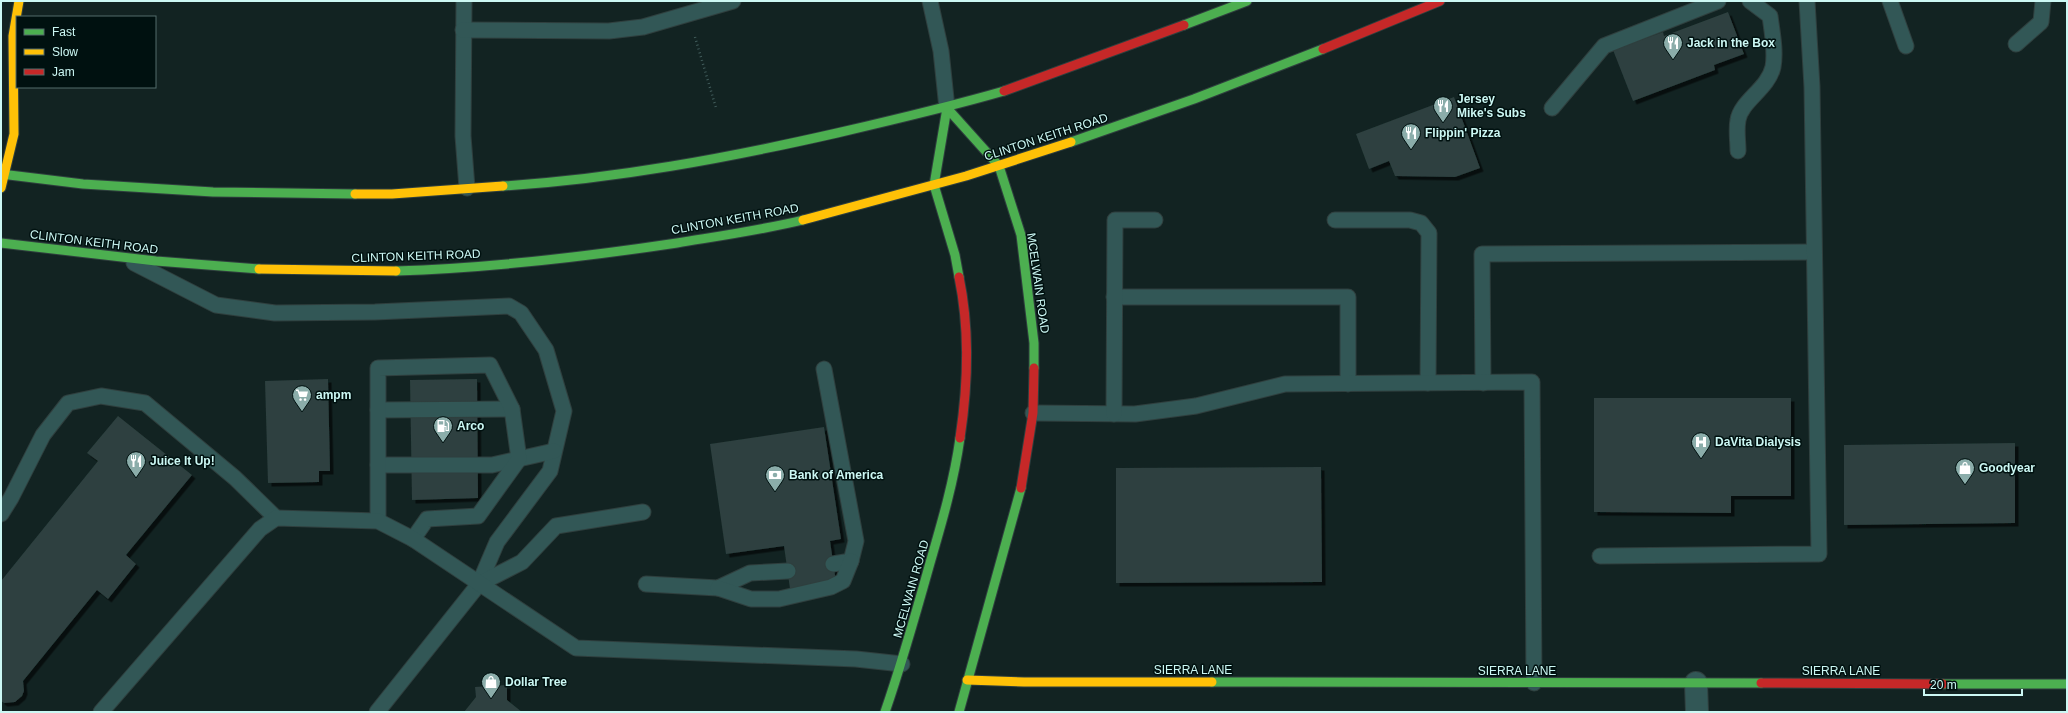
<svg xmlns="http://www.w3.org/2000/svg" width="2068" height="713" font-family="Helvetica,sans-serif">
	<defs>
		<filter id="shadow"><feDropShadow dx="3.5" dy="3.5" stdDeviation="0" flood-color="#0009"/></filter>
	</defs>
	<rect width="100%" height="100%" fill="#122322"/>
	<g fill="#2d403f" filter="url(#shadow)">
		<path d="M1728,12l16,42 -30,11 1,5 -82,31 -20,-51 50,-18 1,4z"/>
		<path d="M1454,97l26,71 -25,9 -60,-1 -6,-15 -20,8 -13,-35z"/>
		<path d="M328,379l2,92h-11v11l-51,1 -3,-102z"/>
		<path d="M477,379l1,119 -66,2 -2,-120z"/>
		<path d="M1594,398h197v98h-60v17l-137,-1z"/>
		<path d="M118,416l74,59 -66,80 10,9 -28,35 -11,-9 -74,91 1,10 -2,5 -7,6 -11,1 -3,-2v-120l97,-120 -11,-8z"/>
		<path d="M824,427l17,112 -11,2 6,41 -46,7 -6,-43 -58,8 -16,-110z"/>
		<path d="M2015,443v80l-171,2v-80z"/>
		<path d="M1321,467l1,115 -206,1v-115z"/>
		<path d="M507,685v15l15,12h-58l12,-15 -1,-10z"/>
	</g>
	<g fill="none" stroke-linecap="round" stroke-linejoin="round">
		<defs>
			<g id="lane">
				<path d="M464,1l-1,135 4,52"/>
				<path d="M930,1l11,50 6,57"/>
				<path d="M1890,1l16,45"/>
				<path d="M463,30l146,1 34,-4 90,-26"/>
				<path d="M2016,44l25,-22 2,-21"/>
				<path d="M1552,108l52,-62 114,-45"/>
				<path d="M1738,151c0,-10 -2,-21 0,-31 3,-19 30,-31 35,-53 3,-16 -1,-35 -3,-51l-20,-15"/>
				<path d="M1335,220h75l11,3 8,10 -1,150"/>
				<path d="M134,263l82,42 59,8 100,-1 134,-6 12,7 25,37 18,61 -14,60 -53,71 -18,42 -102,128"/>
				<path d="M1114,297h234v87"/>
				<path d="M824,369l32,172 -5,20 -18,3"/>
				<path d="M1483,383l-1,-129 332,-2"/>
				<path d="M378,410l134,-1"/>
				<path d="M1033,413l102,1 61,-8 89,-22 247,-2 2,301"/>
				<path d="M1114,414l1,-194h40"/>
				<path d="M378,465h114l62,-14"/>
				<path d="M1,514l10,-16 32,-63 25,-32 33,-7 44,7 90,75 41,40"/>
				<path d="M378,521v-153l112,-3 22,44 7,50 -41,57 -51,3 -14,20"/>
				<path d="M1600,556l219,-2 -7,-467 -5,-86"/>
				<path d="M479,584l43,-22 34,-36 87,-14"/>
				<path d="M646,584l72,4 32,-15 38,-2"/>
				<path d="M718,588l33,11h28l52,-12 12,-6 8,-20"/>
				<path d="M101,712l159,-183 16,-11 102,3 35,18 163,109 280,11 46,5"/>
			</g>
			<path id="street" d="M1696,683l1,29"/>
			<g id="fast">
				<path d="M1184,25l63,-24"/>
				<path d="M947,108l52,58 22,69 13,108v25"/>
				<path d="M947,108l-13,77 21,70 4,22"/>
				<path d="M1071,142l123,-43 129,-50"/>
				<path d="M1,174l82,10 130,8 142,2"/>
				<path d="M503,186c112,-7 224,-28 334,-53 56,-13 112,-26 167,-42"/>
				<path d="M1,243l155,18 103,8"/>
				<path d="M396,271c94,-3 188,-14 281,-28 42,-7 85,-13 126,-23"/>
				<path d="M1212,682l549,1"/>
				<path d="M1943,684h124"/>
				<path d="M885,712c17,-49 31,-99 45,-149 12,-41 24,-82 30,-125"/>
				<path d="M959,712l62,-224"/>
			</g>
			<g id="slow">
				<path d="M1,188l13,-54 -1,-98 6,-35"/>
				<path d="M355,194h37l111,-8"/>
				<path d="M803,220l163,-44 105,-34"/>
				<path d="M259,269l137,2"/>
				<path d="M967,680l57,2h188"/>
			</g>
			<g id="jam">
				<path d="M1323,49l117,-48"/>
				<path d="M1004,91l180,-66"/>
				<path d="M959,277c11,53 9,108 1,161"/>
				<path d="M1021,488l12,-75 1,-45"/>
				<path d="M1761,683l182,1"/>
			</g>
		</defs>
		<use href="#lane" stroke="#2f3f3e" stroke-width="17"/>
		<use href="#street" stroke="#2f3f3e" stroke-width="24"/>
		<use href="#fast" stroke="#2f3f3e" stroke-width="11"/>
		<use href="#slow" stroke="#2f3f3e" stroke-width="11"/>
		<use href="#jam" stroke="#2f3f3e" stroke-width="11"/>
		<path stroke="#415c5b" stroke-width="2.5" stroke-dasharray="1 3" stroke-linecap="butt" d="M695,37l21,71"/>
		<use href="#lane" stroke="#325756" stroke-width="15"/>
		<use href="#street" stroke="#325756" stroke-width="22"/>
		<use href="#fast" stroke="#4caf50" stroke-width="9"/>
		<use href="#slow" stroke="#ffc107" stroke-width="9"/>
		<use href="#jam" stroke="#c62828" stroke-width="9"/>
	</g>
	<defs>
		<symbol id="restaurant-pin" viewBox="-11 -11 22 30"><path d="M0 17L-7.5 6A9.5 9.5 0 1 1 7.5 6Z" fill="#8badaa" stroke="#001110"/><path d="M-5-6h1v4h1v-4h1v4h1v-4h1v5L-1.5 .5V6h-2V.5L-5-1ZM5-6V6H3V1.5H1.5Q1.5-4 5-6Z" fill="#fff"/></symbol>
		<symbol id="supermarket-pin" viewBox="-11 -11 22 30"><path d="M0 17L-7.5 6A9.5 9.5 0 1 1 7.5 6Z" fill="#8badaa" stroke="#001110"/><path d="M-6-5.5h2.5l.6 2H6L4.5 2H-2.5L-4.4-4H-6ZM-1.5 3.2a1.3 1.3 0 1 0 .1 0ZM3 3.2a1.3 1.3 0 1 0 .1 0Z" fill="#fff"/></symbol>
		<symbol id="fuel-pin" viewBox="-11 -11 22 30"><path d="M0 17L-7.5 6A9.5 9.5 0 1 1 7.5 6Z" fill="#8badaa" stroke="#001110"/><path d="M-5.5-6h7V0h2V4h1.3V-2.5L3-4.5l.8-.8L6-3V5H2.5V1h-1V6h-7ZM-4.2-4.7v3.2H.2V-4.7Z" fill="#fff"/></symbol>
		<symbol id="hospital-pin" viewBox="-11 -11 22 30"><path d="M0 17L-7.5 6A9.5 9.5 0 1 1 7.5 6Z" fill="#8badaa" stroke="#001110"/><path d="M-5-5h3v3.5h4V-5h3V5h-3V1.5h-4V5h-3Z" fill="#fff"/></symbol>
		<symbol id="shop-pin" viewBox="-11 -11 22 30"><path d="M0 17L-7.5 6A9.5 9.5 0 1 1 7.5 6Z" fill="#8badaa" stroke="#001110"/><path d="M-5-2.5h2.3a2.7 3.5 0 0 1 5.4 0H5L5.5 6h-11ZM-1.5-2.5h3a1.5 2.3 0 0 0-3 0Z" fill="#fff"/></symbol>
		<symbol id="bank-pin" viewBox="-11 -11 22 30"><path d="M0 17L-7.5 6A9.5 9.5 0 1 1 7.5 6Z" fill="#8badaa" stroke="#001110"/><path d="M-6-4H6V4H-6ZM0-2.3a2.3 2.3 0 1 0 0 4.6a2.3 2.3 0 1 0 0-4.6Z" fill="#fff"/></symbol>
	</defs>
	<g fill-rule="evenodd">
		<use href="#restaurant-pin" x="1662" y="32" width="22" height="30"/>
		<use href="#restaurant-pin" x="1432" y="95" width="22" height="30"/>
		<use href="#restaurant-pin" x="1400" y="122" width="22" height="30"/>
		<use href="#supermarket-pin" x="291" y="384" width="22" height="30"/>
		<use href="#fuel-pin" x="432" y="415" width="22" height="30"/>
		<use href="#hospital-pin" x="1690" y="431" width="22" height="30"/>
		<use href="#restaurant-pin" x="125" y="450" width="22" height="30"/>
		<use href="#shop-pin" x="1954" y="457" width="22" height="30"/>
		<use href="#bank-pin" x="764" y="464" width="22" height="30"/>
		<use href="#shop-pin" x="480" y="671" width="22" height="30"/>
	</g>
	<g text-anchor="middle" dominant-baseline="central" stroke-width="3" stroke-linejoin="round" paint-order="stroke">
		<g font-size="12" font-weight="bold" fill="#ccf8f4" stroke="#001110" text-anchor="start">
			<text x="1687" y="43">Jack in the Box</text>
			<text x="1457" y="99">Jersey<tspan x="1457" dy="14">Mike's Subs</tspan></text>
			<text x="1425" y="133">Flippin' Pizza</text>
			<text x="316" y="395">ampm</text>
			<text x="457" y="426">Arco</text>
			<text x="1715" y="442">DaVita Dialysis</text>
			<text x="150" y="461">Juice It Up!</text>
			<text x="1979" y="468">Goodyear</text>
			<text x="789" y="475">Bank of America</text>
			<text x="505" y="682">Dollar Tree</text>
		</g>
		<g font-size="12" fill="#ccf8f4" stroke="#001110">
			<text transform="translate(1046 137) rotate(-18)">CLINTON KEITH ROAD</text>
			<text transform="translate(735 219) rotate(-10)">CLINTON KEITH ROAD</text>
			<text transform="translate(94 242) rotate(7)">CLINTON KEITH ROAD</text>
			<text transform="translate(416 256) rotate(-2)">CLINTON KEITH ROAD</text>
			<text transform="translate(1038 283) rotate(82)">MCELWAIN ROAD</text>
			<text transform="translate(911 589) rotate(-74)">MCELWAIN ROAD</text>
			<text x="1193" y="670">SIERRA LANE</text>
			<text x="1517" y="671">SIERRA LANE</text>
			<text x="1841" y="671">SIERRA LANE</text>
		</g>
	</g>
	<rect width="2068" height="713" fill="none" stroke="#ccf8f4" stroke-width="4"/>
	<rect x="16" y="16" width="140" height="72" fill="#001110" stroke="#526d6b"/>
	<rect x="24" y="29" width="20" height="6" fill="#4caf50" stroke="#526d6b"/>
	<text x="52" y="36" font-size="12" fill="#ccf8f4">Fast</text>
	<rect x="24" y="49" width="20" height="6" fill="#ffc107" stroke="#526d6b"/>
	<text x="52" y="56" font-size="12" fill="#ccf8f4">Slow</text>
	<rect x="24" y="69" width="20" height="6" fill="#c62828" stroke="#526d6b"/>
	<text x="52" y="76" font-size="12" fill="#ccf8f4">Jam</text>
	<path d="M1924 689v6h98v-6" fill="none" stroke="#ccf8f4" stroke-width="2"/>
	<text x="1930" y="689" font-size="12" fill="#ccf8f4" stroke="#001110" stroke-width="3" paint-order="stroke">20 m</text>
</svg>
